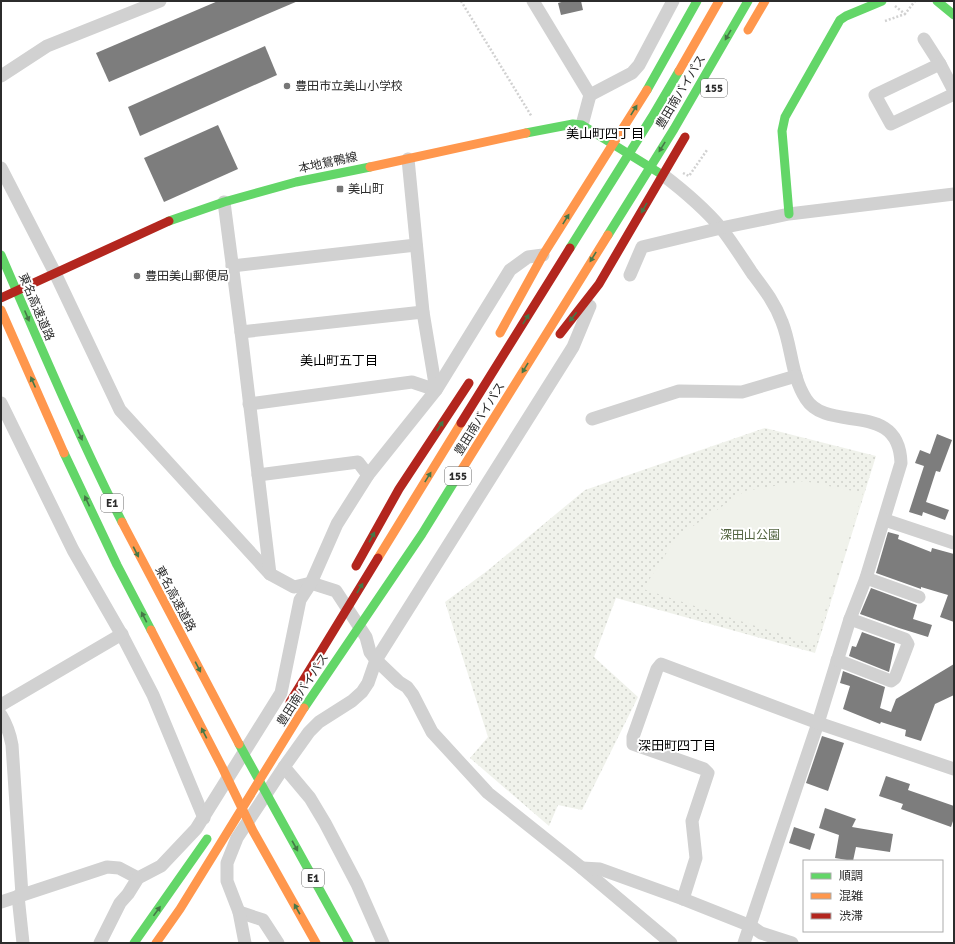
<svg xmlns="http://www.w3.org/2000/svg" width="955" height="944" font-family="Signika,'Noto Sans JP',sans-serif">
	<defs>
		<pattern id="park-dots" width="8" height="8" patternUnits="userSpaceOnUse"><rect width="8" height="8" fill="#f0f2eb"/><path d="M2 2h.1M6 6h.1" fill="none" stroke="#ced0ca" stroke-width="1.8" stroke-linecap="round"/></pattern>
	</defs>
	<rect width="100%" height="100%" fill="#fff"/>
	<path fill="url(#park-dots)" d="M765,428l111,28 -61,197 -199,-55 -22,59 44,40 -56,113 -24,-5 -9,21 -79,-68 18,-21 -43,-135 42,-31 98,-81z"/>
	<path fill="#f0f2eb" d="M804,481l59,12 -49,152 -171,-56 34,-52 68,-46z"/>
	<g fill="#7d7d7d">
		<path d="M218,1h80l-189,81 -13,-29z"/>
		<path d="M565,1h16l2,9 -22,5 -3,-12z"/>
		<path d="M265,46l12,29 -137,61 -12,-29z"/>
		<path d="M218,125l20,44 -74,33 -20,-44z"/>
		<path d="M937,434l15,6 -12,32 -4,-1 -10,31 23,8 -4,10 -22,-8 -1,4 -13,-4 15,-46 -9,-3 5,-13 10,4z"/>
		<path d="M888,532l11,3 -1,4 33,13 1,-4 22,6v68l-14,-5 8,-22 -27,-8v2l-45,-16z"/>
		<path d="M871,588l46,17 -4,14 19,6 -4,12 -29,-9 -39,-14z"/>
		<path d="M862,632l33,12 -6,28 -40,-16 3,-10 4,1z"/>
		<path d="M954,664v31l-19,9 -14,37 -16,-5 1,-6 -25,-8 -1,2 -37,-15 7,-23 -10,-3 3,-12 42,16 -5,21 11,4 5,-13z"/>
		<path d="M822,736l22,7 -16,48 -22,-8z"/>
		<path d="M886,776l24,8 -2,6 46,16v12l-3,9 -50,-18 2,-5 -24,-8z"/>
		<path d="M825,808l31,11 -4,8 41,7 -3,18 -34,-5 -3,14 -18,-3 4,-23 -20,-7z"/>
		<path d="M794,827l21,7 -5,16 -21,-7z"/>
	</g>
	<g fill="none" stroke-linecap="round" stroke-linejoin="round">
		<g stroke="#d1d1d1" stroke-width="2.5" stroke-dasharray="2 2" stroke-linecap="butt">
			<path d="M461,1l71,116"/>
			<path d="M895,6l10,8 10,-13"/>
			<path d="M885,21l20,-7"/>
			<path d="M683,173l6,3 18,-26"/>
		</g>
		<g stroke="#d1d1d1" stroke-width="13">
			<path d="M533,1l57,94 -8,30"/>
			<path d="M924,39l16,25 14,27"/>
			<path d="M940,64l-65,31 16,29 63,-30"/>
			<path d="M1,76l46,-30 113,-45"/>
			<path d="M590,95l42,-22 7,-8 34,-64"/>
			<path d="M1,168l54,105 65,137 150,164 24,13 17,-4 25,8 30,46 4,15 6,8 23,22 8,5 6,8 19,37 56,61 94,75 89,75"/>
			<path d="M663,175c21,16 41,33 58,53 11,14 21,30 31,45 12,16 23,30 30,49 10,25 9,54 24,77 22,35 93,0 95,64l-35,115 -16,41 -32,104 -74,220"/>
			<path d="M224,202l17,130 29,242"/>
			<path d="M232,266l184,-21"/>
			<path d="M630,275l12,-28 79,-19 68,-14 165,-20"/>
			<path d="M241,332l182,-20"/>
			<path d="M1,403l72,147 50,87 30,58 51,123"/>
			<path d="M249,404l163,-22 24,8 -13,-78 -15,-153"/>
			<path d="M592,419l87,-28 63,1 54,-16"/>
			<path d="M258,475l100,-13 10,13"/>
			<path d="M885,520l69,23"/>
			<path d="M866,578l53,19"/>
			<path d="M837,660l54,21 4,-3 13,-34 -3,-5 -55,-20"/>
			<path d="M1,705l121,-71"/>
			<path d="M1,715c6,10 9,18 11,30l10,150"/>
			<path d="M284,767l26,31 15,25 32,61 26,59"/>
			<path d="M582,868l18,1 83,30 68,27 10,7 31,10"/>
			<path d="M18,896l5,47"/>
			<path d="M683,899l13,-41 -4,-37 16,-48 -4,-4 -71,-25v-7l24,-68 4,-5 157,59 136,46"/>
			<path d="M1,902l106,-35 12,1 19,10"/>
			<path d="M239,912l24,8 15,23"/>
			<path d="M100,943l20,-40 8,-9 10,-16 23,-12 35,-37 85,-136 19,-93 11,-17 26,-59 31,-49 68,-85 74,-120 18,-13 15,-2"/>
			<path d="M245,943l-6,-31 -12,-31v-18l10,-25 47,-71 25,-35 10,-10 33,-21 10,-9 6,-9 8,-23 197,-313 17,-41"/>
		</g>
		<g stroke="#63d668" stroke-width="9">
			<path d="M937,1l17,14"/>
			<path d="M647,90l50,-89"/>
			<path d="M526,133l47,-9 9,1 79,49"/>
			<path d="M789,214l-7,-83 3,-14 55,-97 6,-4 36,-15"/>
			<path d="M169,221l55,-19 72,-20 74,-15"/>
			<path d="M608,235l66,-106 74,-128"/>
			<path d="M570,248l82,-131 27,-46"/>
			<path d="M1,255c39,90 77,180 121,267"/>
			<path d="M64,453l53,112 34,65"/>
			<path d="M304,708l118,-174 37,-60"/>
			<path d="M239,744l110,199"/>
			<path d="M134,943l73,-104"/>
		</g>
		<g stroke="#ff974d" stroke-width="9">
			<path d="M748,30l17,-29"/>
			<path d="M679,71l40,-70"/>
			<path d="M370,167l156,-34"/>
			<path d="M1,310l63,143"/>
			<path d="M500,333l43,-78 104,-165"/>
			<path d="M459,474l149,-239"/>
			<path d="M122,522l117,222"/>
			<path d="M378,558l83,-135"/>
			<path d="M151,630l71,137 31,64 63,112"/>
			<path d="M156,943l24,-34 124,-201"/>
		</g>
		<g stroke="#b3261e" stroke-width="9">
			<path d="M1,298l168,-77"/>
			<path d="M560,334l39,-50 86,-147"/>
			<path d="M461,423l109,-175"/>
			<path d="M356,566l43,-77 70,-106"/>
			<path d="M290,702l88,-144"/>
		</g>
	</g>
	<defs><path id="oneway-solid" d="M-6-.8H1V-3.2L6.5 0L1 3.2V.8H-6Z"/></defs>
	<g fill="#457847">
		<use href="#oneway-solid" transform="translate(728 35) rotate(120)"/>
		<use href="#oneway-solid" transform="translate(634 110) rotate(-58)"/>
		<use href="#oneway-solid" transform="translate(662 147) rotate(122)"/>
		<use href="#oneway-solid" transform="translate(644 208) rotate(120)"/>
		<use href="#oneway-solid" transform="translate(566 219) rotate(-58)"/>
		<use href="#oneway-solid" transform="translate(593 257) rotate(122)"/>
		<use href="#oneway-solid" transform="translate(27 316) rotate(67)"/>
		<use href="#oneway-solid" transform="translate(573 317) rotate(128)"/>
		<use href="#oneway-solid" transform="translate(526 319) rotate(-58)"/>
		<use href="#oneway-solid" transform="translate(525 368) rotate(121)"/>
		<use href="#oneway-solid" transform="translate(33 382) rotate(-114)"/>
		<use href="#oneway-solid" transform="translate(440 426) rotate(-57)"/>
		<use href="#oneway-solid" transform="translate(80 435) rotate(66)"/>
		<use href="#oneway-solid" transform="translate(428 477) rotate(-58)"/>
		<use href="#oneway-solid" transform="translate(87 501) rotate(-115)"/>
		<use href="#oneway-solid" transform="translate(372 537) rotate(-61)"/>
		<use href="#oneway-solid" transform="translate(136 552) rotate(63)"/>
		<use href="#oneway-solid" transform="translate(360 588) rotate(-59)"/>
		<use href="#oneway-solid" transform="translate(144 617) rotate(-117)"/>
		<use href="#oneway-solid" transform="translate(198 667) rotate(62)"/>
		<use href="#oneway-solid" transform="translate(204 733) rotate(-117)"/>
		<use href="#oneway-solid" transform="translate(295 846) rotate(61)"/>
		<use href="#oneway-solid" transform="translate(297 909) rotate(-119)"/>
		<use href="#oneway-solid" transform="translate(157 911) rotate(-54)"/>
	</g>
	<g fill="#767676" stroke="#fff" stroke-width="1.5">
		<circle cx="287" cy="86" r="4"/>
		<rect x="336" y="185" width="8" height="8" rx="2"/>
		<circle cx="137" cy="276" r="4"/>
	</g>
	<g text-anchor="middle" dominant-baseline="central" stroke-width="4" stroke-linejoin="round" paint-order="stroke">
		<g fill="#fff" stroke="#6b6b6b" stroke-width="1">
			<rect x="701" y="79" width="26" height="18" rx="3"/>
			<rect x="445" y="467" width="26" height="18" rx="3"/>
			<rect x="101" y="494" width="22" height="18" rx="3"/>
			<rect x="302" y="869" width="22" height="18" rx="3"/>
		</g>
		<g font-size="11" font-weight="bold" fill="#2c2c2c">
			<text x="714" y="88">155</text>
			<text x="458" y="476">155</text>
			<text x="112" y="503">E1</text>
			<text x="313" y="878">E1</text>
		</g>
		<g font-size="12" fill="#2c2c2c" stroke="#fff" text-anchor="start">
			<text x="295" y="86">豊田市立美山小学校</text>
			<text x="348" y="189">美山町</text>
			<text x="145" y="276">豊田美山郵便局</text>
		</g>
		<g font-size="12" fill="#2c2c2c" stroke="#fff">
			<text transform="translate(681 92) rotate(-59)">豊田南バイパス</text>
			<text transform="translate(328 163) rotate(-12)">本地鴛鴨線</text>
			<text transform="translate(36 307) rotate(67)">東名高速道路</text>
			<text transform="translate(480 419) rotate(-58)">豊田南バイパス</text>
			<text transform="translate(175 599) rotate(62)">東名高速道路</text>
			<text transform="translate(303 690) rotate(-57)">豊田南バイパス</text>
		</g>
		<g font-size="12" fill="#51633f" stroke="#fff">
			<text x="750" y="535">深田山公園</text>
		</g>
		<g font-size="13" fill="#000" stroke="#fff">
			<text x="605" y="134">美山町四丁目</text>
			<text x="339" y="361">美山町五丁目</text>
			<text x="677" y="746">深田町四丁目</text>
		</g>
	</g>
	<rect width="955" height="944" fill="none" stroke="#2c2c2c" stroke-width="4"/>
	<rect x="803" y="860" width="140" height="72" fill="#ffffff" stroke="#ababab"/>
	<rect x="811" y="873" width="20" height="6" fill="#63d668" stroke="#ababab"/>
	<text x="839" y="880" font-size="12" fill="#2c2c2c">順調</text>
	<rect x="811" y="893" width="20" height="6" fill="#ff974d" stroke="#ababab"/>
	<text x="839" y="900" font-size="12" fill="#2c2c2c">混雑</text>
	<rect x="811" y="913" width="20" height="6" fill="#b3261e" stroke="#ababab"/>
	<text x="839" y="920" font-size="12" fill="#2c2c2c">渋滞</text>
</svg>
